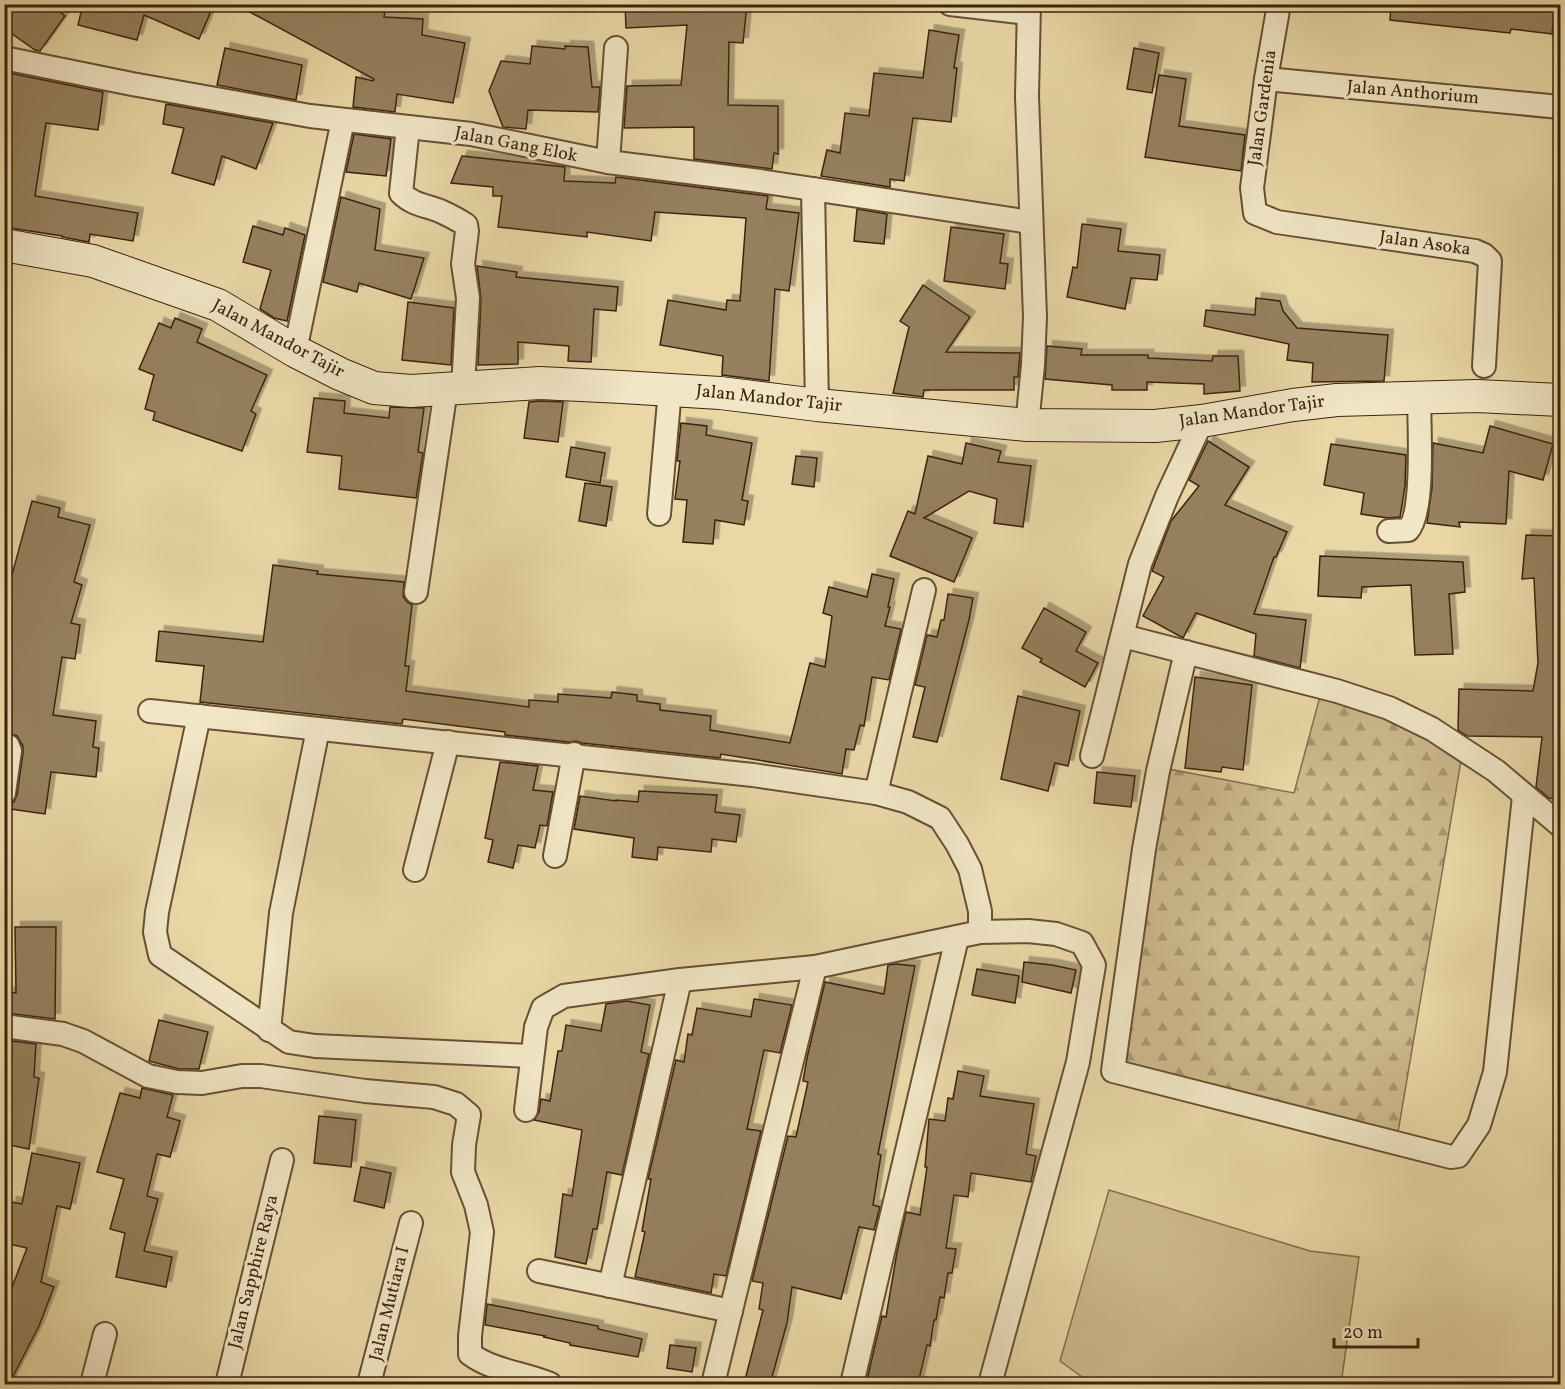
<svg xmlns="http://www.w3.org/2000/svg" width="1565" height="1389" font-family="Vollkorn,serif">
	<defs>
		<pattern id="forest-firs" width="22" height="20" patternUnits="userSpaceOnUse" patternTransform="scale(1.5)"><rect width="22" height="20" fill="#ccb98c"/><path d="M5 1l3.5 6h-7zM16 11l3.5 6h-7z" fill="#a79671"/></pattern>
		<filter id="shadow"><feDropShadow dx="5.5" dy="-5.5" stdDeviation="0" flood-color="#0004"/></filter>
	</defs>
	<rect width="100%" height="100%" fill="#e9d8a6"/>
	<filter id="stains"><feTurbulence type="fractalNoise" baseFrequency=".00333" numOctaves="4"/><feColorMatrix values="0 0 0 0 .2 0 0 0 0 .09 0 0 0 0 .02 0 0 0 .5 -.17"/></filter>
	<radialGradient id="worn" r=".72"><stop offset=".6" stop-color="#630" stop-opacity="0"/><stop offset="1" stop-color="#630" stop-opacity=".3"/></radialGradient>
	<path fill="#ccb98c" stroke="#846e4e" stroke-width="1.5" d="M1109,1190l201,61 49,6 -18,127h-249l-32,-23z"/>
	<path fill="url(#forest-firs)" stroke="#846e4e" stroke-width="1.5" d="M1322,689l141,60 -68,401 -60,-10 -215,-57 48,-314 126,24z"/>
	<g fill="#96815e" stroke="#3c230f" stroke-width="1.5" filter="url(#shadow)">
		<path d="M17,4h33l15,12 -25,35 -5,-1 -31,-22v-6z"/>
		<path d="M83,4h131l-15,35 -55,-24 -7,25 -59,-15z"/>
		<path d="M235,4h130l-1,3 21,4 -1,6 39,2 -1,16 43,8 -12,60 -56,-9 -2,18 -42,-5 3,-30 17,4 1,-2z"/>
		<path d="M625,4h122l-4,39 -14,-1 -1,63 50,1v48l-4,-1 -2,16 -78,-10v-32l-70,1 3,-42 54,-1 6,-60 -61,3z"/>
		<path d="M1391,4h164l-3,30 -41,-5 -1,4 -120,-13z"/>
		<path d="M929,30l30,5 -5,33h3l-6,54 -38,-4 -9,63 -14,-2v8l-69,-11 6,-26 13,3 5,-40 24,3 5,-43 49,5z"/>
		<path d="M532,46l33,3v-3l23,1 4,40h8l-2,25 -70,-2 -2,19 -23,-2 -14,-36 12,-30 29,3z"/>
		<path d="M225,48l77,17 -6,35 -79,-15z"/>
		<path d="M1134,48l25,5 -7,40 -25,-4z"/>
		<path d="M4,72l99,20 -5,38 -52,-7 -11,73 103,17 -5,28 -43,-7 -1,8 -27,-5v-1l-58,-9z"/>
		<path d="M1159,75l27,4 -7,47 66,9 -4,36 -96,-14z"/>
		<path d="M166,104l107,19 -17,46 -34,-13 -8,29 -42,-12 12,-45 -21,-4z"/>
		<path d="M354,134l37,5 -5,37 -40,-4z"/>
		<path d="M462,156l103,11 -1,14 51,2 1,-6 152,19 -2,13 33,4 -10,78 -14,-2 -6,92 -47,-6 1,-19 -63,-11 8,-45 58,10 1,-10 13,1 6,-83 -91,-6 -4,29 -64,-9v5l-89,-10 4,-31h-9v-9l-42,-4z"/>
		<path d="M341,197l39,12 -5,41 49,8 -13,41 -52,-16 -2,9 -34,-10z"/>
		<path d="M857,209l30,5 -3,30 -30,-3z"/>
		<path d="M1082,224l39,5 -3,22 42,4 -3,25 -26,-2 -6,31 -58,-12 6,-30 4,1z"/>
		<path d="M253,226l30,9 2,-7 20,7 -18,86 -13,-3 -14,-9 11,-39 -28,-8z"/>
		<path d="M951,227l53,7 -4,29 8,1 -3,25 -61,-8z"/>
		<path d="M477,266l40,6 -1,5 102,10 -2,24 -22,-2 -3,53 -23,-1 1,-15 -51,-4v22l-40,1 3,-66z"/>
		<path d="M923,285l47,32 -24,35 74,1 -2,24h-4v13h-90l-1,7 -30,-4 16,-66 -9,-6z"/>
		<path d="M1256,298l24,3 3,10 14,17 91,7 -4,46 -72,1 1,-19 -26,-3 2,-16 -85,-18 2,-16 49,5z"/>
		<path d="M408,302l46,6 -3,57 -49,-5z"/>
		<path d="M175,318l27,11 -5,13 70,33 -16,36 5,3 -14,37 -89,-31 2,-8 -10,-3 9,-34 -15,-6 20,-46 12,5z"/>
		<path d="M1047,346l35,3 -1,6h67v3l64,3 1,-5h25l2,35 -36,3v-10l-57,-2v8h-35v-5l-67,-6z"/>
		<path d="M314,398l31,3 -1,12 45,5 1,-11 34,1 -6,44 5,1 -7,45 -77,-9 3,-33 -35,-4z"/>
		<path d="M540,401l23,1 -5,40 -34,-4 5,-36z"/>
		<path d="M681,423l26,3 -1,9 46,8 -10,57 6,1 -4,24 -29,-5 -2,24 -30,-2 4,-42 -12,-1 5,-38h-3z"/>
		<path d="M1490,426l63,18 -10,36 -34,-9 -3,53 -47,-2 1,5 -33,-4 5,-35 1,-45 50,10z"/>
		<path d="M1208,441l41,26 -24,38 62,27 -11,25h-2l-20,57 52,6 -6,48 -46,-12 2,-22 -60,-21 -13,25 -40,-22 21,-39 -12,-6 19,-50 28,-35 -10,-6z"/>
		<path d="M966,443l35,8 -3,11 33,4 -8,61 -29,-4 3,-24 -28,-8 -45,27 48,20 -18,44 -64,-26 18,-45 7,3 13,-58 34,8z"/>
		<path d="M1331,444l75,11 -1,31 -5,31 -12,1 -27,-4 3,-21 -40,-8z"/>
		<path d="M571,447l34,6 -5,30 -34,-6z"/>
		<path d="M796,456l21,2 -3,29 -22,-3z"/>
		<path d="M585,483l27,4 -6,39 -27,-5z"/>
		<path d="M32,501l28,7 -2,9 32,8 -16,57 8,3 -11,38 9,2 -5,34 -13,-2 -9,58 43,6 -3,26 6,1 -3,29 -45,-5 -6,42 -41,-6v-2l10,-4 3,-7 6,-42v-7l-6,-10 -13,-4v-158l8,1z"/>
		<path d="M1526,535l31,1 -2,48h5v216l-11,-2 -13,-11 6,-50 -75,-1 -9,-6 1,-41 74,2 5,-28 -4,-85 -12,1z"/>
		<path d="M1320,556l143,6 2,30 -16,2 4,60 -38,1 -4,-70 -49,2 -1,11 -43,-2z"/>
		<path d="M273,565l45,6 -1,3 87,8 -1,14 4,6 5,3 -7,61h4l-3,25 123,16v-7l29,2v-8l53,4 1,-6 25,3v6l23,3v6l51,6 -1,14 80,13 20,-80 15,4 7,-51 -9,-3 6,-26 38,10 5,-23 22,5 -6,28h2l-5,19 16,3 -12,51 -17,-3 -8,49 -4,-1 -6,25 -8,-1 -4,25 -121,-20 -1,4 -138,-15 -6,-2 -7,1 -64,-7v-3l-102,-13 -1,5 -202,-22 4,-36 -48,-5 3,-30 104,11z"/>
		<path d="M948,594l25,4 -4,22 -32,122 -24,-5 12,-50 -10,-2 12,-50 10,2 4,-17h3z"/>
		<path d="M1044,608l42,24 -10,19 22,12 -13,24 -45,-25 2,-3 -20,-11z"/>
		<path d="M1195,677l57,8 -9,85 -21,-3 -1,5 -36,-4z"/>
		<path d="M1018,696l62,15 -12,55 -13,-3 -7,28 -47,-12z"/>
		<path d="M500,762l38,4 -5,24 20,2 -6,34 -7,-1 -5,23 -17,-3 -5,23 -25,-6 5,-22 -8,-2z"/>
		<path d="M1097,772l38,4 -4,31 -37,-4z"/>
		<path d="M639,791l78,4 -2,17 25,3 -4,27 -24,-3 -1,13 -53,-5 -1,13 -25,-3 2,-19 -60,-9 6,-33 36,5v-1l22,2z"/>
		<path d="M15,927h41l-1,92 -49,-6 2,-21 8,1z"/>
		<path d="M1024,962l28,3 24,5 -5,23 -49,-11z"/>
		<path d="M896,964l19,2 -37,188 3,1 -8,50 7,2 -6,23 -15,-3 -18,72 -49,-12 -5,36 -17,61 -25,-4 18,-70 -4,-1 4,-26 -11,-2 36,-145 8,1 12,-55 -5,-1 4,-23 18,-76 59,12 4,-29z"/>
		<path d="M977,969l42,7 -4,27 -43,-8z"/>
		<path d="M754,999l38,6 -12,48 -16,-3 -17,79 14,2 -35,145 -12,-2 -3,19 -76,-16 10,-45 -3,-1 9,-52h-3l28,-119 8,2 4,-28 4,1 5,-27 54,9z"/>
		<path d="M627,1001l23,4 -9,47 8,2 -27,121 -15,-3 -10,57h-4l-7,35 -31,-7 8,-63 9,2 10,-66 -48,-10 5,-8 2,-13 9,2 8,-50h4l4,-26 35,6 5,-27z"/>
		<path d="M159,1020l49,12 -9,37h-20l-30,-8z"/>
		<path d="M4,1040l32,4 -2,33 5,1 -10,71 -25,-5z"/>
		<path d="M958,1071l26,5 -4,20 54,8 -8,50 10,2 -5,26 -60,-9 -3,24 -14,-2 -8,53 10,1 -4,24h-4l-4,25 -4,-1 -4,23h-2l-4,26 -3,-1 -9,39h-52l16,-68 4,1 11,-65 9,-40 14,3 7,-48h-2l4,-48 16,2 3,-23 5,1z"/>
		<path d="M142,1088l31,7 -6,22 13,4 -10,36 -13,-3 -10,42 11,3 -14,52 28,6 -6,30 -50,-10 9,-44 -15,-4 14,-50 -27,-7 23,-79 20,5z"/>
		<path d="M319,1116l37,4 -5,47 -37,-4z"/>
		<path d="M32,1153l48,10 -10,46 -13,-3 -16,76 13,5 -15,39 -30,58h-5v-76l23,-60 -23,-5v-10l7,-31 11,2z"/>
		<path d="M361,1167l30,6 -7,35 -30,-7z"/>
		<path d="M487,1304l111,22v3l44,10 -4,18 -68,-12v-2l-26,-6 1,-1 -60,-11z"/>
		<path d="M670,1345l26,3 -4,24 -25,-4z"/>
	</g>
	<g fill="none" stroke-linecap="round" stroke-linejoin="round">
		<defs>
			<g id="minor">
				<path d="M950,4l78,9"/>
				<path d="M1279,4l-13,75 -14,109 3,25 22,9 198,29 9,4 6,6 -6,105"/>
				<path d="M4,58l128,26 178,32 161,18 137,28 152,19 270,41"/>
				<path d="M1266,79l294,28"/>
				<path d="M408,127l-7,66c12,12 24,12 39,18 9,4 17,8 26,14l1,6 -4,33 5,34 -5,90"/>
				<path d="M608,162l8,-114"/>
				<path d="M813,189l4,216"/>
				<path d="M295,351l48,-231"/>
				<path d="M1027,425l6,-60 2,-48 -8,-221 2,-92"/>
				<path d="M659,514l11,-124"/>
				<path d="M1389,531l19,-1c17,-18 11,-107 11,-133"/>
				<path d="M416,592l30,-203"/>
				<path d="M1123,636l214,55 52,17 43,21 64,42 64,54"/>
				<path d="M1186,652l-28,119 -14,78 -31,222 338,86 7,-1 21,-31 16,-53 29,-276"/>
				<path d="M150,711l603,64 123,18 32,9 32,16 17,26 13,25 10,42v21"/>
				<path d="M199,716l-42,196 -2,20 5,23 129,87 26,4 217,10"/>
				<path d="M4,745l4,1 2,5 -6,42"/>
				<path d="M1092,756l48,-192 27,-68 35,-75"/>
				<path d="M876,793l48,-203"/>
				<path d="M555,856l19,-102"/>
				<path d="M415,870l33,-128"/>
				<path d="M4,1026l59,8 20,7 65,35 29,6 25,1 40,-7h19l104,15 69,6 22,7 13,11 -5,30 -1,27 13,33 6,27 -12,104v18c23,17 54,19 80,30"/>
				<path d="M269,1030l12,-117 37,-184"/>
				<path d="M526,1110l10,-83 7,-19 21,-12 116,-16 135,-13 165,-35 48,-1 28,3 26,9 12,22 -16,97 -88,322"/>
				<path d="M539,1271l192,40"/>
				<path d="M610,1286l70,-306"/>
				<path d="M92,1384l13,-50"/>
				<path d="M227,1384l55,-224"/>
				<path d="M369,1384l42,-161"/>
				<path d="M713,1384l102,-417"/>
				<path d="M852,1384l105,-446"/>
			</g>
			<path id="secondary" d="M4,245l89,16 125,44 77,46 45,23 34,14 37,3 129,-8 82,4 98,6 97,12 210,20 128,1 47,-5 91,-16 44,-5 140,-4 83,4"/>
		</defs>
		<use href="#minor" stroke="#675035" stroke-width="26"/>
		<use href="#secondary" stroke="#3c230f" stroke-width="34"/>
		<use href="#minor" stroke="#f1e6c5" stroke-width="22"/>
		<use href="#secondary" stroke="#f1e6c5" stroke-width="32"/>
	</g>
	<g text-anchor="middle" dominant-baseline="central" stroke-width="6" stroke-linejoin="round" paint-order="stroke">
		<g font-size="18" fill="#3c230f" stroke="#f1e6c5">
			<text transform="translate(1413 93) rotate(5)">Jalan Anthorium</text>
			<text transform="translate(1263 108) rotate(-82)">Jalan Gardenia</text>
			<text transform="translate(516 145) rotate(11)">Jalan Gang Elok</text>
			<text transform="translate(1425 244) rotate(8)">Jalan Asoka</text>
			<text transform="translate(278 339) rotate(28)">Jalan Mandor Tajir</text>
			<text transform="translate(769 399) rotate(6)">Jalan Mandor Tajir</text>
			<text transform="translate(1252 412) rotate(-8)">Jalan Mandor Tajir</text>
			<text transform="translate(254 1272) rotate(-76)">Jalan Sapphire Raya</text>
			<text transform="translate(390 1304) rotate(-76)">Jalan Mutiara I</text>
		</g>
	</g>
	<rect width="1565" height="1389" fill="none" stroke="#e9d8a6" stroke-width="24"/>
	<rect x="6" y="6" width="1553" height="1377" fill="none" stroke="#3c230f" stroke-width="3"/>
	<rect x="12" y="12" width="1541" height="1365" fill="none" stroke="#3c230f" stroke-width="1.5"/>
	<path d="M1334 1338v9h84v-9" fill="none" stroke="#3c230f" stroke-width="3"/>
	<text x="1343" y="1338" font-size="18" fill="#3c230f" stroke="#f1e6c5" stroke-width="4.5" paint-order="stroke">20 m</text>
	<rect width="100%" height="100%" filter="url(#stains)"/>
	<rect width="100%" height="100%" fill="url(#worn)"/>
</svg>
